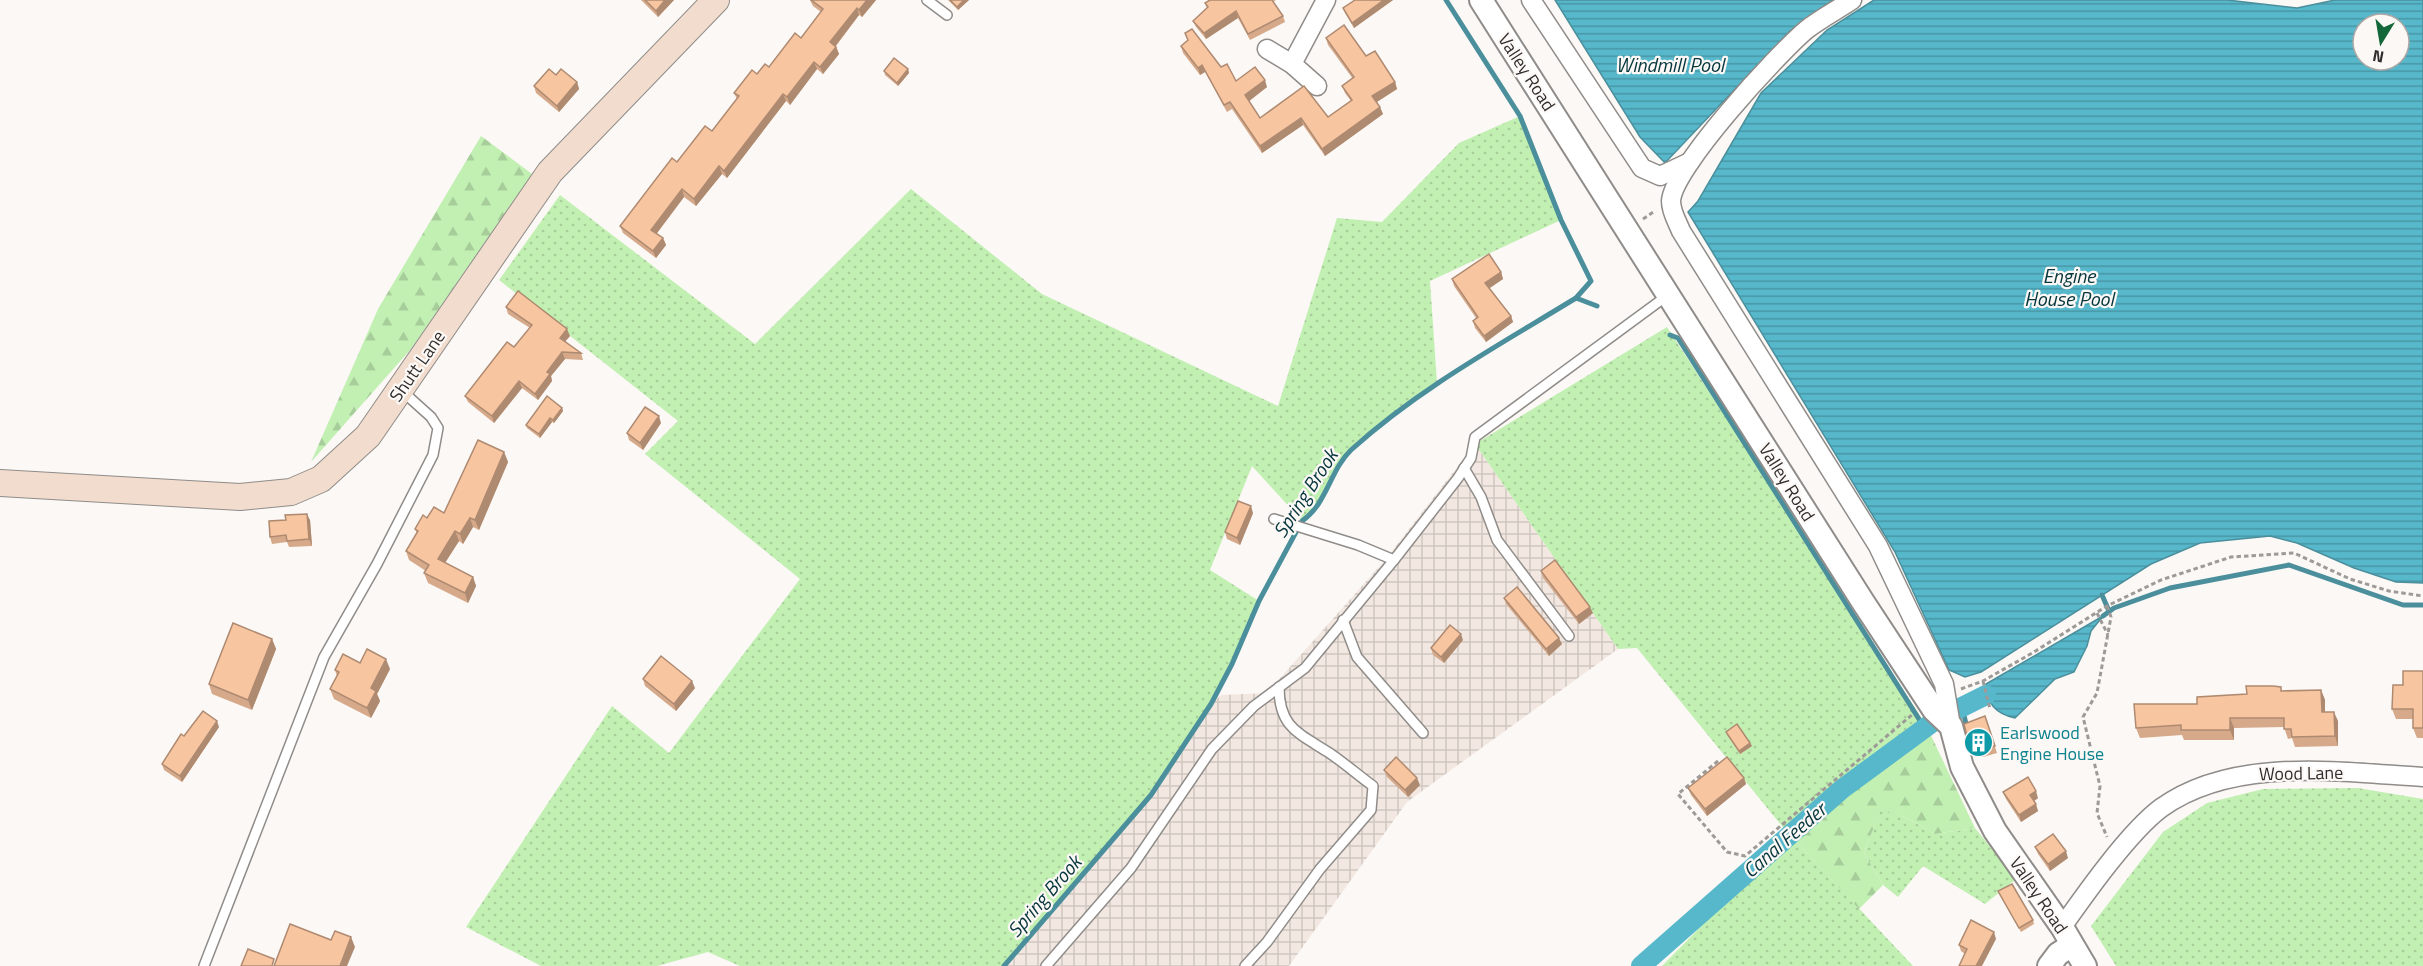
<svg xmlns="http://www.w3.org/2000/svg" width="2423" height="966" font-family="'Titillium Web',sans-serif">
	<defs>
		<pattern id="industrial-grid" width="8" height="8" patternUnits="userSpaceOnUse" patternTransform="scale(1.5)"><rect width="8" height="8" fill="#f3e8e1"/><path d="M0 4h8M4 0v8" fill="none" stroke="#d1c7c1"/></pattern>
		<pattern id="green-dots" width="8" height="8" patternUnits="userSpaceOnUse" patternTransform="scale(1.5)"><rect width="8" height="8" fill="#c2f0b3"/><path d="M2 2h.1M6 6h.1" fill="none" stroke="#a7ce9a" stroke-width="1.8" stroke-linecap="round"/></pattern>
		<pattern id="forest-firs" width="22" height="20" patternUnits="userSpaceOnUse" patternTransform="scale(1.5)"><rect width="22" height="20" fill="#c2f0b3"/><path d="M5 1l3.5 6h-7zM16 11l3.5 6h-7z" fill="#a7ce9a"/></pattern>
		<pattern id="water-rules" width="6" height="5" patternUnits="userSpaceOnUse" patternTransform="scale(1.5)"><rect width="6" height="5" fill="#57b8cb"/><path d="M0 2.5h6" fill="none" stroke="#4896a5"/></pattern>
	</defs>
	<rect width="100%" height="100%" fill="#fcf8f5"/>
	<path fill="url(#industrial-grid)" d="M1475,444l143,205 -211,153 -118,164h-285l147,-171 60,-91 10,-9 46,-2 118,-133z"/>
	<g fill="url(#green-dots)">
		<path d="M1520,116l41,104 -131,61 7,102 -88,69 -35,61 -12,8 -50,-55 -42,104 49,31c-29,69 -62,137 -109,195 -46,59 -98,113 -146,170h-264l-32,-14 -51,14h-116l-75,-39 146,-221 57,47 131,-174 -155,-125 33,-33 -179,-141 61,-85 195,149 156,-155 131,105 236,112 59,-188 45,4 77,-79z"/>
		<path d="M1667,327l259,398 -84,64 -51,47 122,130h-251l128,-130 -153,-188 -19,1 -143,-205z"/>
		<path d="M2358,788l65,11v167h-307l-25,-40 72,-94 44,-29 56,-14z"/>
		<path d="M1880,810l25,7 30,17 40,-6 41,51 -31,25 -62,-38 -25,31 -15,-12 -19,-32z"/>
	</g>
	<g fill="url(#forest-firs)">
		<path d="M481,136l51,38 -121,175 -100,113 67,-153z"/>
		<path d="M1926,725l49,103 -40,6 -30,-17 -25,-6 -16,42 19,32 -24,24 -68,-73 51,-47z"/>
	</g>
	<g fill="url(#water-rules)" stroke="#4b8f9c" stroke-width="1.5" fill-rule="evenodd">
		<path d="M1555,0h278l-44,32 -124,131 -25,-26z"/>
		<path d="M1874,0h353l70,8 38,-8h88v583l-27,-1 -42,-14 -57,-25 -27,-7 -70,7 -49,21 -170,108 -16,5 -16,-7 -54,-118 -207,-340 10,-11 63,-108 66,-63zM2363,24h36v36h-36z"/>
		<path d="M2103,616l-12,15 -4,15 -13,26 -19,7 -40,39c-19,-4 -29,-15 -29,-34z"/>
	</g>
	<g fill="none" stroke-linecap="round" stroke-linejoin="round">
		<g stroke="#4b8f9c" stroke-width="5">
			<path d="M1576,298l21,8"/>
			<path d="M1670,335l8,3 246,389"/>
			<path d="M2102,595l7,16"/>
			<path d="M2103,616l11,-8 56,-20 119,-23 114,40h20"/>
			<path d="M1962,707l5,21"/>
			<path d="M1004,966l147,-171 60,-91 21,-40 27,-63 43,-80c25,-17 28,-51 49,-71 67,-61 148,-105 225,-152l15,-17 -30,-61 -41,-104 -74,-116"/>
		</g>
		<g stroke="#57b8cb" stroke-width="20">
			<path d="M1958,709l28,-14"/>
			<path d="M1641,966l201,-177 91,-67"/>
		</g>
		<defs>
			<g id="service">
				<path d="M927,0l20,15"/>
				<path d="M1464,468l17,29 16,43 72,96"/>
				<path d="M1274,519l84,26 36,15"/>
				<path d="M1343,620l14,37 66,76"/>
				<path d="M204,966l120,-309 53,-93 56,-109 5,-27 -7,-11 -30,-27"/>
				<path d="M1046,966l85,-98 81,-119 42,-43 51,-38 89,-108 64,-82 13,-20 4,-21 193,-142"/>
				<path d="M1245,966l22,-24 53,-73 51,-59 2,-24c-15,-11 -30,-24 -45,-34 -30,-19 -49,-25 -49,-65"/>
			</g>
			<g id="minor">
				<path d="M1531,0l111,168 18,8 30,-14"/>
				<path d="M1852,0c-15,10 -32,19 -46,30 -28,24 -133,137 -135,171 0,11 6,20 10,30l197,315 66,138 7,42"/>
				<path d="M1267,49l25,15 25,22"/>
				<path d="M1292,64l34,-64"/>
				<path d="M2062,927c24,-34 67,-95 99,-119 72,-52 179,-36 262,-31"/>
			</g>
			<g id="tertiary">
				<path d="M1481,0l382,602 71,108 17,16 11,41 33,64 67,96 23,39"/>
				<path d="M2049,966l9,-12 14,-9"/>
			</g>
			<path id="secondary" d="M0,483l240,14 51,-5 30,-13 47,-43 182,-264 166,-172"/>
		</defs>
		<use href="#service" stroke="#8f8c89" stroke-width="12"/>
		<use href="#minor" stroke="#8f8c89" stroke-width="21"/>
		<use href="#tertiary" stroke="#8f8c89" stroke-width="26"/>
		<use href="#secondary" stroke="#8f8c89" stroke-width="28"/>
		<g stroke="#9d9a98" stroke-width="3" stroke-dasharray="4.5 3" stroke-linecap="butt">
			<path d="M1643,219l12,-8"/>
			<path d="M2107,606l4,11 -14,76 -14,24 17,69 -3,27 10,24"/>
			<path d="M2097,613l11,22"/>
			<path d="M1983,681l7,28"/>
			<path d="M1961,689l22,-8 51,-29 73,-46 54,-26 70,-23 63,-4 56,26 39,12 34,5"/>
			<path d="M1718,761l-40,33 49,58 18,4 168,-142"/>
		</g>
		<use href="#service" stroke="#fff" stroke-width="9"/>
		<use href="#minor" stroke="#fff" stroke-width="18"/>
		<use href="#tertiary" stroke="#fff" stroke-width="22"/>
		<use href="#secondary" stroke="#f1dccd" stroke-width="26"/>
	</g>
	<g fill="#d5a98a">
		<path d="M641,0h33l-16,17z"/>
		<path d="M810,0h66l-14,17 -3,-2 -23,31 3,8 -16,20 -6,-5 -27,36 -4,-4 -59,77 -5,-4 -26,32 -12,-9 -27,36 6,5 3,7 -10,13 -33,-25 -3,-7 57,-64 35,-31 25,-32 -3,-6 23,-19 12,-7 32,-29 20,-26 -8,-6z"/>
		<path d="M948,0h21l-11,10z"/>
		<path d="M1276,0l-3,2 10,14 2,6 -35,18 -12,-22 -32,21 -10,-12 -3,-6 14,-13 -2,-5z"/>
		<path d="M1355,0h38l-39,28 -9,-15 -2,-5z"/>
		<path d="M1185,33l51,48 31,6 -18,14 11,17 68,-1 23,-16 -6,-8 -3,-7 11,-7 -25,-34 -2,-7 40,18 29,26 2,7 -20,13 6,12 -58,42 -22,-31 -41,28 -30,-44 -5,3 -22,-40 -5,3 -17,-22 -2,-7 7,-5z"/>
		<path d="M908,69l1,4 -11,13 -13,-11 -1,-4z"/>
		<path d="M556,75l21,7 2,7 -20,23 -23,-19 -2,-7z"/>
		<path d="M1501,272l2,7 -13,9 21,28 2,6 -27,20 -11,-14 -2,-7 3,-3 -22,-32 -2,-7z"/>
		<path d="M506,307l64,29 -5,5 16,12 2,7 -18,-1 -14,17 1,5 -14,19 -16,-12 -28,35 -26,-21 -3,-6 49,-49 16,-19 -22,-14z"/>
		<path d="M562,408l1,3 -9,12 -2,-1 -12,16 -13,-10 -1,-3z"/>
		<path d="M661,423l-18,27 -14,-10 -2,-7z"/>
		<path d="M504,452l4,10 -29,68 -6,-3 -10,17 -4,-3 -14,22 28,14 3,9 -8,17 -40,-20 -4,-10 2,-2 -17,-11 -3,-9 11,-17 -2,-5 12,-11 17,-5z"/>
		<path d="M1253,513l-13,32 -13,-6 -2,-7z"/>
		<path d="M310,520l2,26 -23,1 -2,-5 -15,2 -2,-7z"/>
		<path d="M1541,571l52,42 -14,11 -36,-46z"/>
		<path d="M1504,598l58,46 -13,12 -43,-52z"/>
		<path d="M272,639l4,10 -24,61 -40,-16 -3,-10z"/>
		<path d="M1463,640l-19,23 -11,-8 -2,-7z"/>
		<path d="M360,663l30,6 -13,25 3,7 -9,17 -37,-19 -4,-10 7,-13 -2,-6z"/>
		<path d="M2423,671v67h-6l-4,-10v-9h-17l-4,-10 11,-24z"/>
		<path d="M643,679l52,9 -19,23 -31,-25z"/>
		<path d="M2321,690l4,10v12l13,9v25l-43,1 -3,-9 -4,1 -4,-12 -50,1v12h-50l-2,-5 -42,3 -4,-10 61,-24 50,-10 35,-3z"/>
		<path d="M1985,716l12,37 -14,4 -2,-6 -8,3 -3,-6z"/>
		<path d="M219,727l-37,55 -18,-12 -2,-6 22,-28z"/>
		<path d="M1726,732l24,11 2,3 -12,8 -13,-19z"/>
		<path d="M1384,770l36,15 -12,12 -21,-20z"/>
		<path d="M1744,778l2,6 -39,32 -16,-21 -3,-7z"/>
		<path d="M2003,792l35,6 -4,3 4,10 -17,11 -15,-23z"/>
		<path d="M2035,847l33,11 -18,13 -12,-17z"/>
		<path d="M1998,891l35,29 1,4 -13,8z"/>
		<path d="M1996,939l-31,15 -4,-3 -2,-6z"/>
	</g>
	<g fill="#ae8a71">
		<path d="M665,0h9l-16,17 -2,-6z"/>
		<path d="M867,0h9l-14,17 -3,-7z"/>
		<path d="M964,0h5l-11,10 -1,-3z"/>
		<path d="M1384,0h9l-39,28 -2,-5z"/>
		<path d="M857,8l2,7 -26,34 -3,-7z"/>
		<path d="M1236,11l2,7 -32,21 -2,-6z"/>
		<path d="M836,47l3,7 -16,20 -3,-7z"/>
		<path d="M814,62l3,7 -27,36 -3,-8z"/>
		<path d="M1202,65l3,7 -5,3 -2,-7z"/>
		<path d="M908,69l1,4 -11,13 -1,-3z"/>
		<path d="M1265,80l2,7 -19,15 -3,-7z"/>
		<path d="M577,82l2,7 -20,23 -2,-6z"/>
		<path d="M1395,82l2,7 -22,14 -3,-7z"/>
		<path d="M783,94l3,7 -59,77 -3,-7z"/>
		<path d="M1380,107l3,7 -58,42 -3,-7z"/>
		<path d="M1301,118l2,7 -41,28 -2,-7z"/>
		<path d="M719,166l3,8 -26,32 -2,-7z"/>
		<path d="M682,189l2,8 -30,40 -3,-7z"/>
		<path d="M663,238l3,7 -10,13 -3,-7z"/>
		<path d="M1501,272l2,7 -15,10 -3,-6z"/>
		<path d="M1511,316l2,6 -27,20 -2,-6z"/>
		<path d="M567,329l3,7 -7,8 -3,-6z"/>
		<path d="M562,352l3,7 -14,17 1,5 -14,19 -3,-6 12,-22z"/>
		<path d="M519,381l3,7 -28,35 -2,-7z"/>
		<path d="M562,408l1,3 -9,12 -1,-3z"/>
		<path d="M659,416l2,7 -18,27 -3,-7z"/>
		<path d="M550,418l2,4 -12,16 -1,-4z"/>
		<path d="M504,452l4,10 -29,68 -4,-10z"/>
		<path d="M1251,506l2,7 -13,32 -3,-7z"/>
		<path d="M307,514l3,6 2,26 -3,-7z"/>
		<path d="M470,518l3,9 -10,17 -3,-10z"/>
		<path d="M455,531l4,10 -18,28 -3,-10z"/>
		<path d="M473,577l3,9 -8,17 -3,-10z"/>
		<path d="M1590,607l3,6 -14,11 -3,-7z"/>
		<path d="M1461,634l2,6 -19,23 -3,-6z"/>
		<path d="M1559,638l3,6 -13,12 -3,-7z"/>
		<path d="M272,639l4,10 -24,61 -4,-10z"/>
		<path d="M386,659l4,10 -13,25 3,7 -9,17 -4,-10 4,-20z"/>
		<path d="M692,681l3,7 -19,23 -2,-7z"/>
		<path d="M2321,690l4,10v22l-3,-10z"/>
		<path d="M2334,712l4,9v25l-3,-10z"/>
		<path d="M2230,718l4,10v12l-4,-10z"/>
		<path d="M217,721l2,6 -37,55 -2,-6z"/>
		<path d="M1750,743l2,3 -12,8 -1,-3z"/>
		<path d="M1417,778l3,7 -12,12 -3,-7z"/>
		<path d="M1744,778l2,6 -39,32 -2,-7z"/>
		<path d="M2036,791l2,7 -5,4 -3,-7z"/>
		<path d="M2036,804l2,7 -17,11 -2,-7z"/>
		<path d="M2066,851l2,7 -18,13 -2,-7z"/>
		<path d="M1994,932l2,7 -14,27h-6z"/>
		<path d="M351,937l4,10 -8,19h-7z"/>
	</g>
	<g fill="#f8c5a1" stroke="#ae8a71" stroke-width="1.5">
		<path d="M645,0h20l-9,11z"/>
		<path d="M811,0h56l-8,10 -2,-2 -27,34 6,5 -16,20 -6,-5 -27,35 -4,-3 -59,77 -5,-5 -25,33 -12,-10 -31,41 12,8 -10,13 -33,-25 52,-68 5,4 28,-36 7,5 27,-35 -5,-3 18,-23 5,4 8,-10 4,3 26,-34 6,5 22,-29z"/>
		<path d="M950,0h14l-7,7z"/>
		<path d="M1210,0h62l11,16 -35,18 -12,-23 -32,22 -11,-12 15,-14 -3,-4z"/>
		<path d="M1355,0h29l-32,23 -9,-15z"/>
		<path d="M1344,25l22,31 9,-5 20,31 -23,14 8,11 -58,42 -21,-31 -41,28 -30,-44 -6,3 -22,-40 -4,3 -17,-22 7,-6 -3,-7 7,-4 29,38 6,-3 9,17 19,-14 10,13 -20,15 15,23 44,-32 24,31 24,-17 -10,-14 12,-9 -28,-39z"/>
		<path d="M894,58l14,11 -11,14 -13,-12z"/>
		<path d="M549,69l7,6 5,-6 16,13 -20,24 -23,-20z"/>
		<path d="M1489,254l12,18 -16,11 26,33 -27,20 -11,-15 5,-4 -26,-38z"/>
		<path d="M518,291l49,38 -7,9 21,15 -19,-1 -15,20 3,2 -15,20 -16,-13 -27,35 -27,-20 42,-54 7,5 18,-22 -26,-18z"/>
		<path d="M547,396l15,12 -9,12 -3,-2 -11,16 -13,-9z"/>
		<path d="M645,407l14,9 -19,27 -13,-10z"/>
		<path d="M478,440l26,12 -29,68 -5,-2 -10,16 -5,-3 -17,28 35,18 -8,16 -41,-20 5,-8 -23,-14 12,-20 -3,-2 8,-14 4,3 7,-11 10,6z"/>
		<path d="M1238,501l13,5 -14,32 -12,-6z"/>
		<path d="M307,514l2,25 -22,2 -1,-6 -16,2 -1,-16 17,-1 -1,-5z"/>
		<path d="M1555,560l35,47 -14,10 -35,-46z"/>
		<path d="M1517,587l42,51 -13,11 -42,-51z"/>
		<path d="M233,623l39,16 -24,61 -39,-16z"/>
		<path d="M1450,625l11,9 -20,23 -10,-9z"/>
		<path d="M367,649l19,10 -15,29 5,3 -9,17 -37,-19 9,-17 -4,-2 8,-16 17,9z"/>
		<path d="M661,656l31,25 -18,23 -31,-25z"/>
		<path d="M2403,671h20v57h-10v-19h-21l1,-24h10z"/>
		<path d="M2246,686h27l8,1v4l40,-1 1,22h12l1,24 -43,1 -1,-8h-7v-11h-54v12h-49v-5l-45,3 -2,-24h63v-7l50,-3z"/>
		<path d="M203,711l14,10 -37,55 -18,-12 19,-30 3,2z"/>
		<path d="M1985,716l10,30 -14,4 -2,-6 -9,4 -6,-24z"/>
		<path d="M1737,724l13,19 -11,8 -13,-19z"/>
		<path d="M1396,757l21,21 -12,12 -21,-20z"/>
		<path d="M1727,757l17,21 -39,31 -17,-21z"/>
		<path d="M2028,777l8,14 -6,4 6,9 -17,11 -16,-23z"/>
		<path d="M2053,834l13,17 -18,13 -13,-17z"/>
		<path d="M2012,884l21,36 -14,8 -21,-37z"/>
		<path d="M1971,920l23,12 -18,34h-17l8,-17 -8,-4z"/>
		<path d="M290,924l41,16 4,-9 16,6 -11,29h-66z"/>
		<path d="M248,949l26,10 -2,7h-31z"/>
	</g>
	<defs>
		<symbol id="building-disc" viewBox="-11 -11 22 22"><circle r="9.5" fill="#0f9aa8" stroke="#fcf8f5"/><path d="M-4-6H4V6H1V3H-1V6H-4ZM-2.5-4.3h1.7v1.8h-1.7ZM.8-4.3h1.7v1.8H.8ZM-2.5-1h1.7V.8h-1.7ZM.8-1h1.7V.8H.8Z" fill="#fff"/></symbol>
	</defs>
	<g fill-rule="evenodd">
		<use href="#building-disc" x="1962" y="726" width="33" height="33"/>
	</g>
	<g text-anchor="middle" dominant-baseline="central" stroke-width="4.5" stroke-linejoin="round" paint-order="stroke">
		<g font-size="18" fill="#302e2d" stroke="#fcf8f5">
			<text transform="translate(1527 72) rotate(57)">Valley Road</text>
			<text transform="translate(417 366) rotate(-55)">Shutt Lane</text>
			<text transform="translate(1787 482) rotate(58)">Valley Road</text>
			<text transform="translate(2301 773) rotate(-1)">Wood Lane</text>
			<text transform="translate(2039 895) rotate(56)">Valley Road</text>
		</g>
		<g font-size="18" fill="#0d838f" stroke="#fcf8f5" text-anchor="start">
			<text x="2000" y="732">Earlswood<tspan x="2000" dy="21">Engine House</tspan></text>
		</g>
		<g font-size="20" font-style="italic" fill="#06363e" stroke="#fcf8f5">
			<text x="1670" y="64">Windmill Pool</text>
			<text x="2069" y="275">Engine<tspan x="2069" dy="23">House Pool</tspan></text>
			<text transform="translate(1305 493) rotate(-57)">Spring Brook</text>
			<text transform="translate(1784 840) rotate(-41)">Canal Feeder</text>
			<text transform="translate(1044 896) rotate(-49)">Spring Brook</text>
		</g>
	</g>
	<g transform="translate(2381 42) rotate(191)"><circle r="28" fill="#fcf8f5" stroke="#aaa7a5" stroke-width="1.5"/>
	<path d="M0-4.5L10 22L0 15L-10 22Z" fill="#146738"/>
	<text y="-9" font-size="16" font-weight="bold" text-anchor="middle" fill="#302e2d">N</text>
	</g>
</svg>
